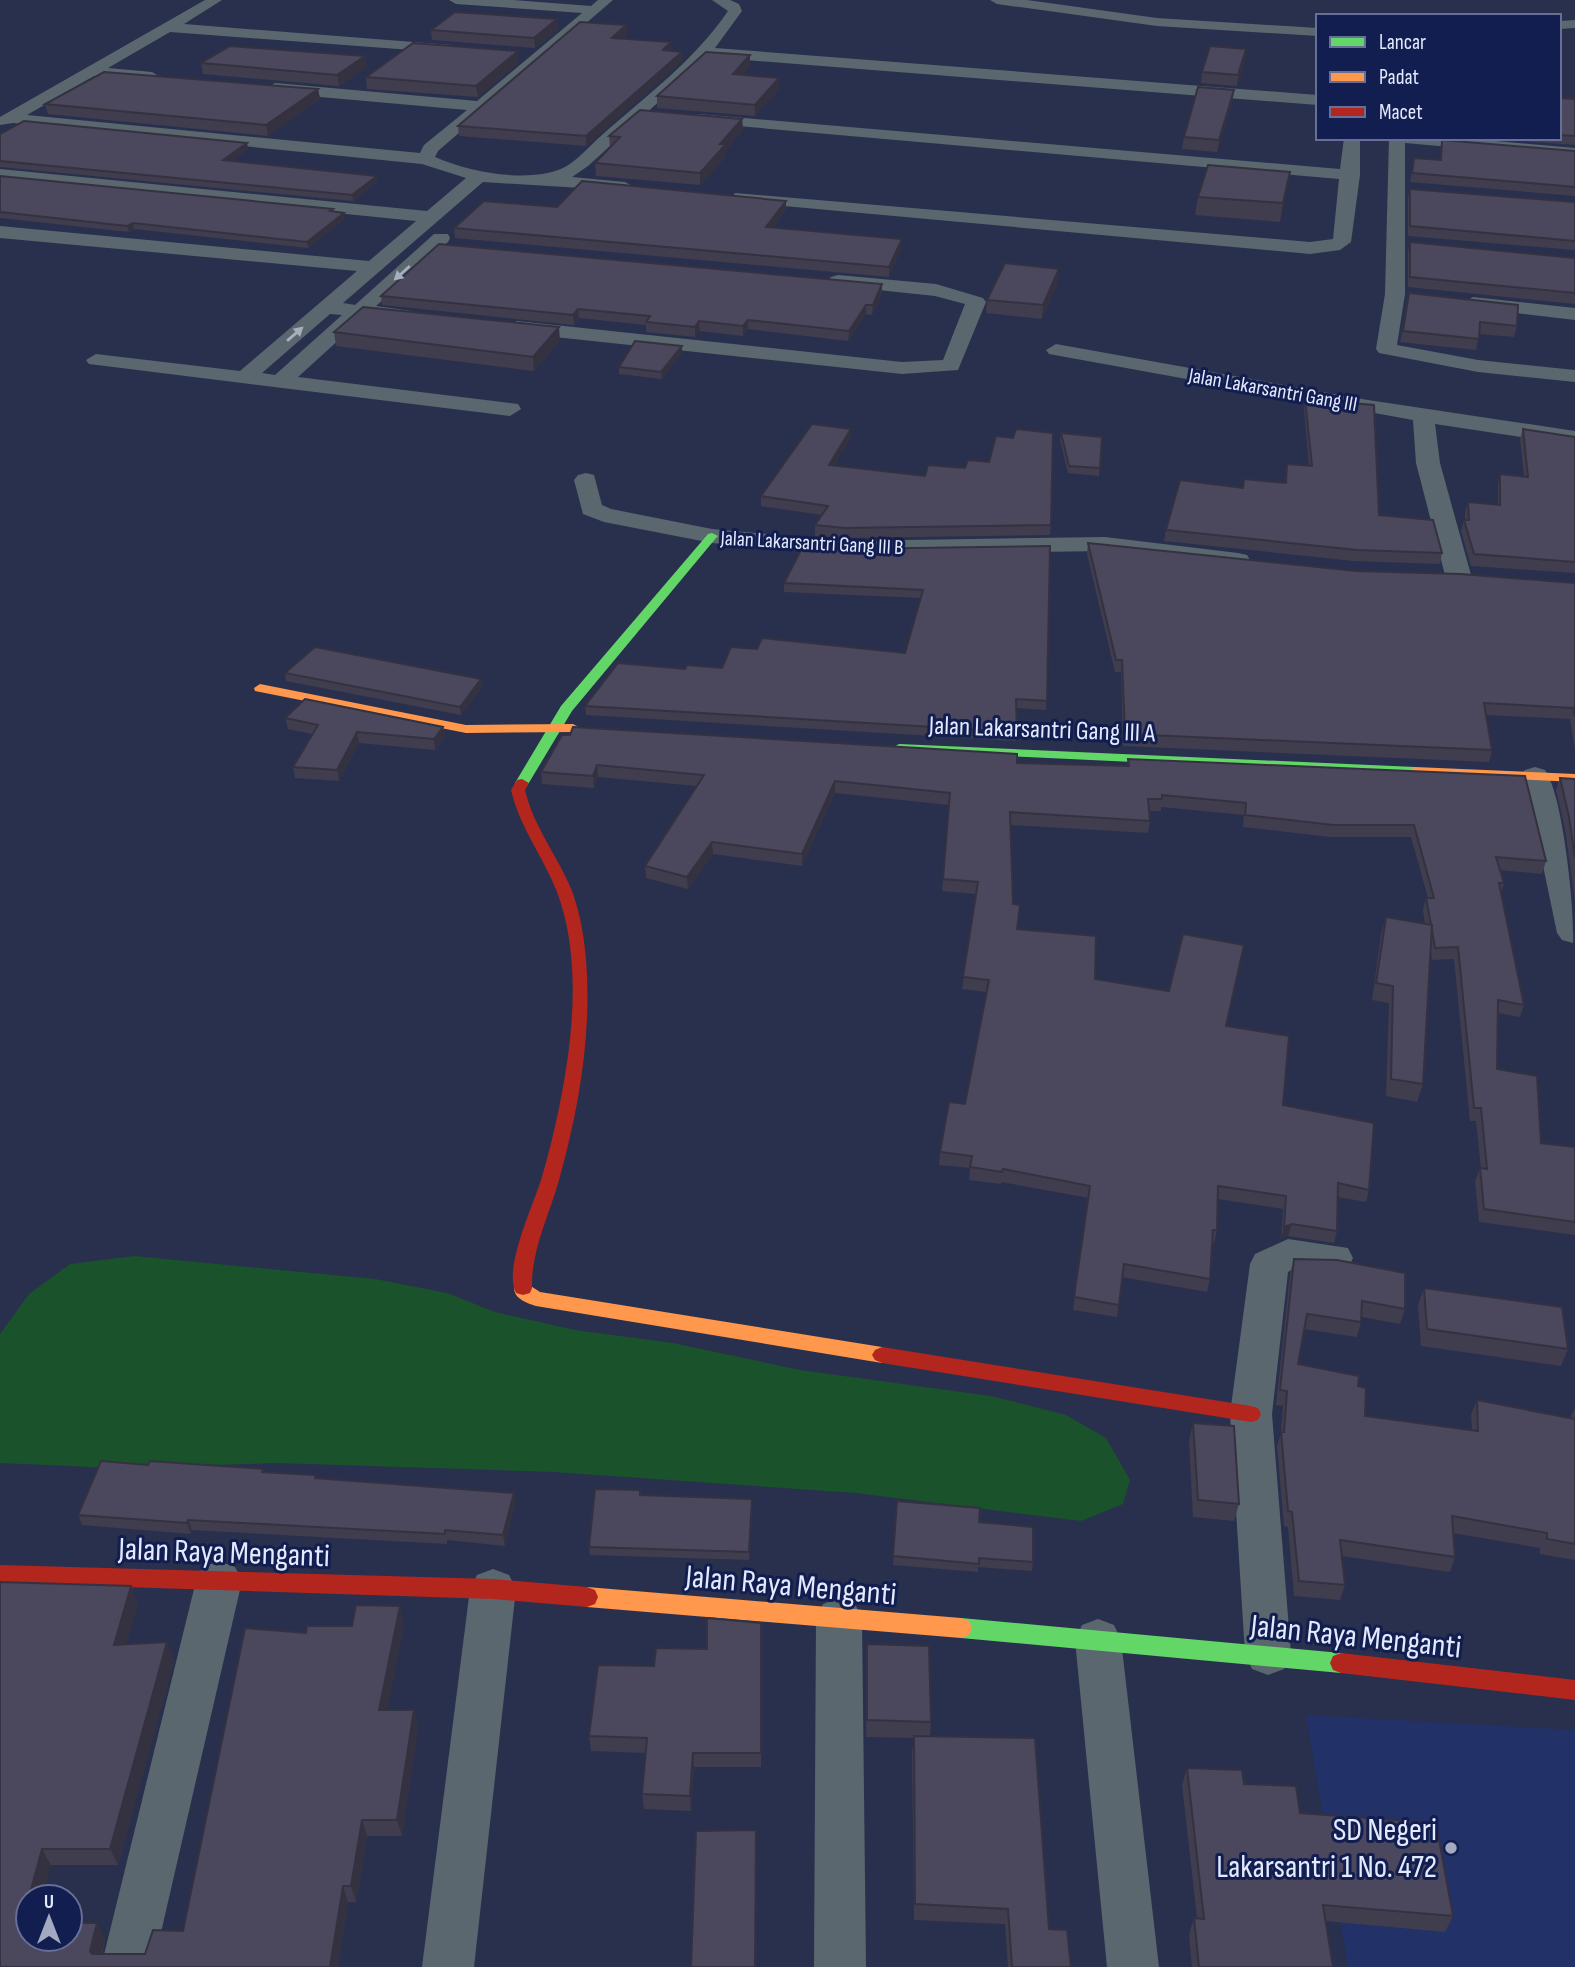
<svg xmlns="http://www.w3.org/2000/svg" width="1575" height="1967" font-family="'Sofia Sans Condensed',sans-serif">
	<rect width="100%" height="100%" fill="#29304d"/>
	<path fill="#223168" d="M1306,1715l269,15v237h-227z"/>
	<path fill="#19522b" d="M134,1256l241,23 72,14 48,19 80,18 98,13 127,27 191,26 75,19 40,23 24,42 -7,24 -42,17 -225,-28 -303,-21 -276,-9 -164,5 -113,-5v-129l29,-40 41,-30z"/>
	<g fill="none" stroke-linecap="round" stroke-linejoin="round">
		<g fill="#5b676e" fill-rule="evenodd">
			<path d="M205,0h17l-38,24 268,21 7,4 -7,4 -282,-21 -62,36 44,4 8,5 -3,3 -63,-4 -67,39 393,38 4,-8 43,-35 -192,-17 -8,-5 8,-5 202,18 105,-88 -126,-9 -7,-4h64l78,6 7,-6h15l-175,151 -3,6c34,15 91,26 126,12 16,-7 28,-23 41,-34 45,-40 92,-74 126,-124l-16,-11h18l9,4 3,7 -27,37 603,47v10l-610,-48 -120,109 -16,11 53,5 9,5 -3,4 -148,-9 -140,121 12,2 79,-71h14l2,4 -2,4 -72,64 35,5 3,4 -3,4 -47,-2 -66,60 220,27 3,5 -11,7 -421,-52 -3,-4 10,-6 144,17 117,-100 -357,-33v-12l369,35 47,-40 -416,-42v-10l427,42 39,-33 -44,-14 -409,-41 -13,2v-8zM330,314l12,1 -67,60 -13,-2z"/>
			<path d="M990,0h37l130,18 161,10v8l-161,-10 -160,-22z"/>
			<path d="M1575,20v8l-16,1v-8z"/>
			<path d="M698,114l642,55 4,-31h16v37l-9,67 -11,8 -30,4 -569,-52 -9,-5 3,-4 575,49 23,-3 6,-60 -647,-57 -2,-3z"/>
			<path d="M1389,138h74l112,10v10l-170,-15v151l-8,51 81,15 97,10v12l-97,-10 -99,-19 -3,-4 9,-55z"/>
			<path d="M838,275l98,9 47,14 3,4 -28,68 -56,4 -385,-41 -10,-6 10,-6 385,41 41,-2 22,-56 -30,-8 -104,-11 -3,-4 3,-4z"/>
			<path d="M1473,297l102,11v12l-109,-13 -3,-4z"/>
			<path d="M1056,344l312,56 207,31v14l-140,-21 5,39 31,112 -4,5h-18l-4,-5 -29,-112 -3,-43 -364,-66 -3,-4z"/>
			<path d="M586,473l8,2 8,30 9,4 101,20 132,12 261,-4 133,16 9,2 3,5 -3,5 -9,2 -133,-16 -261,4 -132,-12 -108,-21 -21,-8 -9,-34 4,-5z"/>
			<path d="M1535,767l10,3c19,27 30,146 28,173l-11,-3 -5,-7 -27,-130 -10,-27 5,-6z"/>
			<path d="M1288,1239l60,9 5,10 -5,10 -14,5 -41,-4 -5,3 -16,142 19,240 -7,15 -16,6 -16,-6 -7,-15 -15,-240 20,-150 5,-10z"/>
			<path d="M219,1561l16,6 7,14 -89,386h-52l95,-386 7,-14z"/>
			<path d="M493,1569l16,6 7,14 -42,378h-52l48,-378 7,-14z"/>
			<path d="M839,1598l16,6 7,15 4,348h-52l2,-348 7,-15z"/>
			<path d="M1098,1619l16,6 7,15 38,327h-52l-32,-327 7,-15z"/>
		</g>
		<g fill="#63d668" fill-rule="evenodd">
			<path d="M712,533l6,3 -2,2 -144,173 -45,75h-10l-2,-3 46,-77 147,-172z"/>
			<path d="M899,744l516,23 7,4 -7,4 -521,-24 -2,-3z"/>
			<path d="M961,1618l380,35 8,3 3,7 -3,7 -8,3 -380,-35 -8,-3 -3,-7 3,-7z"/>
		</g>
		<g fill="#ff974d" fill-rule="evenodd">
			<path d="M260,684l206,41 107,-1 7,4 -7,4 -107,1 -211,-42 -1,-3z"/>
			<path d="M1415,767l160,7v8l-165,-8 -2,-3z"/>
			<path d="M523,1281l17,11 342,55 7,3 3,5 -3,5 -7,3 -346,-57c-11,-3 -27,-10 -20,-23z"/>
			<path d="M587,1587l374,31 8,3 3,7 -3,7 -8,3 -374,-31 -8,-3 -3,-7 3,-7z"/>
		</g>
		<g fill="#b3261e" fill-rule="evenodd">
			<path d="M522,779l7,4 -4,7c9,38 33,66 47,101 8,22 12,45 14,68 6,75 -7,149 -27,221 -10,36 -28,70 -27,108l-2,5 -7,2 -7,-2c-13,-24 17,-87 25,-113 7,-23 13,-48 18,-72 14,-68 23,-150 -2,-216 -14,-36 -37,-64 -46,-102l6,-10z"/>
			<path d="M882,1347l369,59 7,2 3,6 -3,6 -7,2 -369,-59 -7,-3 -3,-5 3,-5z"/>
			<path d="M0,1565l493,14 94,8 8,3 3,7 -3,7 -8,3 -94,-8 -493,-16z"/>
			<path d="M1341,1653l234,27v20l-234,-27 -8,-3 -3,-7 3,-7z"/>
		</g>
	</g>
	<g fill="#403d4f">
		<path d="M626,25l1,9 -5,5 50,12 10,1v9l-96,85 -127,-10 -1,-10z"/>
		<path d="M431,30h127l-23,18 -103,-8z"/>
		<path d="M1246,49l-1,11 -8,26 -36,-3 1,-11z"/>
		<path d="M519,62l-41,35 -111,-8 -1,-12z"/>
		<path d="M201,63l166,4 -28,19 -136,-12z"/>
		<path d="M750,66l-8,9 37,14 -24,27 -98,-8v-12z"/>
		<path d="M318,89l2,10 -52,37 -220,-22 -3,-10z"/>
		<path d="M1234,90l-2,11 -15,51 -35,-3 2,-12z"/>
		<path d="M1559,98l16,1v46l-89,-7h73z"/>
		<path d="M742,119l1,11 -17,20v6l-26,29 -104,-9 -1,-13 15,-15 -1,-12z"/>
		<path d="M0,134l247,9 1,6 -17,12 146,15v6l-24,19 -353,-34z"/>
		<path d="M1442,140l133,11v45l-165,-14 4,-24 26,2z"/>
		<path d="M1290,172l-10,50 -85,-7 3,-18z"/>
		<path d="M0,176l333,33 1,3 11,7 -37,29 -174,-19 -5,3 -129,-14z"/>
		<path d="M1410,189l165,13v48l-167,-14v-38z"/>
		<path d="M557,207l229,3 -13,17 128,21 -12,29 -434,-39 -1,-10z"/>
		<path d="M1410,242l165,16v46l-167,-17v-35z"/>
		<path d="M1058,282l-16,37 -56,-6 1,-13z"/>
		<path d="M882,284v10l-10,21 -6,-1 -18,27 -100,-12 -5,7 -43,-5 -5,6 -49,-5v-7l-67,-7 -5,7 -192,-20 -1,-9z"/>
		<path d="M1409,293l108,33 -3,11 -35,-3 -3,16 -76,-8z"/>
		<path d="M334,332l226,9 -26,30 -198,-25z"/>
		<path d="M682,346v7l-20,26 -43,-5v-7z"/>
		<path d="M1305,399l74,116 63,38 -2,11 -86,-3 -190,-20 2,-11 76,-42 2,-9 41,4 2,-19 22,1 -5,-56z"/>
		<path d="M1523,429l52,8v136l-104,-7 -10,-35 3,-11h1v-7l3,-11 30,3v-21l2,-10 24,2 -4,-37z"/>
		<path d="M1061,433l41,4 -3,39 -31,-3 -8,-33z"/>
		<path d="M850,439l-16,26 217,60 -1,10 -206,3 -29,-2v-11l7,-10 -61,-9v-10z"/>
		<path d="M1088,543l268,28 219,12v167l-5,-31 -84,-4 6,35 -3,12 -366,-16 -2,-74h-6l-28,-118z"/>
		<path d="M1050,546l-4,164 -30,-2v33l-430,-26 -1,-9 100,-37 37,-1 35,-19 148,4 16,-55 -137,-6v-9l60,-34z"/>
		<path d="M285,673l196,6 1,8 -21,28 -175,-34z"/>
		<path d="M285,718l158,9 2,10 -10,13 -76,-7 -20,38 -44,-3 -2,-11 19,-33 -24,-5z"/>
		<path d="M562,735l455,28 110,3 1,-7 397,17 21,85 -4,13 -42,-4 4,13 -3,10 23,112 -4,12 -22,-4 -1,56 44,74 34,4v88l-96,-13 -4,-41 5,-13 1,1 -5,-48h-6l-16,-162 -22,1 -1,-6 -8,130 -6,18 -31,-6 3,-93 -17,-3 9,-66 5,-17 39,7 -2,-14 3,-12h2l-17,-61h-81l-87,-10 1,-12 -83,-8v4h-12l1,10 -2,12 -138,-8 3,79 4,25 78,50 131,47 57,79 86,85 -3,12 -28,-5 -1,34 -3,12 -46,-7 -7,3 2,-30 -65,-10 -1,31 -3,13h-2l-2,36 -3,13 -85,-15 -5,40 -44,-7 16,-112 -88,-16v2l-32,-4 1,-12 -31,-3 1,-13 25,-48 21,-112 -24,-3 14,-95 -34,-3 7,-86 -114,-12 -33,73 -89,-12 -25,35 -42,-11 -1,-12 51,-80 -98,-9 -4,11 -52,-4 -1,-12z"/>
		<path d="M1560,778l15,1v121l-10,-71 -9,-39z"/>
		<path d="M1294,1259l111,50 -5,15 -38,-7 -1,5 -4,15 -53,-8 -6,35 60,22 7,30 107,14 -1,-15 6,-15 93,18 5,-10v150l-1,2 -34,-6v-6l-87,-15 2,24 -5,15 -108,-16 3,29 -5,15 -46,-4 -6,-69 -4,-1 -7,-80 4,-13 2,-27 -7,-1 14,-131z"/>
		<path d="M1424,1288l144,61 -7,17 -140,-20 -3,-41z"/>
		<path d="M1193,1423l46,81 -5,17 -41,-4 -4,-76z"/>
		<path d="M148,1465l115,4 1,3 52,6 198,15 1,10 -10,43 -58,-6v4l-255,-14 -1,4 -109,-9 -4,-10z"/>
		<path d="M640,1495l112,4 -3,61 -159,-5 -1,-8z"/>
		<path d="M897,1501l82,21 54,40 -1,9 -54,-4v5l-85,-7z"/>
		<path d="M0,1582l138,22 -12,40 41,-2 7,18 -56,205h-67l-23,74 77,-1 -3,16h43l38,-23 123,-298 46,-7 52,-2 -17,86h27l4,17 -16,109h-35l-11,66h-8l-10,65h-338z"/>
		<path d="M761,1623v144h-67l-3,44 -47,-2 -2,-15 4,-41 -55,-2 -2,-15 65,-70 53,-17z"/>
		<path d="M867,1644l64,78 -1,14 141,231h-63l-3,-43 -91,-4 -2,-168 2,-14 -48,-1z"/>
		<path d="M1187,1768l57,16 56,29 153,103 -8,16 -120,-11 8,46h-141l-3,-33 5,-16h3l-15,-133z"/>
	</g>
	<g fill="#343240">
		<path d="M557,19l1,11 -23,18 -1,-10z"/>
		<path d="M626,25l1,9 -14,13 -1,-9z"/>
		<path d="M671,42l1,9 -9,-1z"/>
		<path d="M1246,49l-1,11 -8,26 1,-11z"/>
		<path d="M518,51l1,11 -41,35 -2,-11z"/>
		<path d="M682,52v9l-96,85v-10z"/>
		<path d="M750,55v11l-17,19v-11z"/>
		<path d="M365,56l2,11 -28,19 -2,-11z"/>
		<path d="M779,78v11l-24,27v-11z"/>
		<path d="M318,89l2,10 -52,37 -2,-11z"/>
		<path d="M1234,90l-2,11 -15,51 2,-12z"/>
		<path d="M742,119l1,11 -17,20v6l-26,29v-12l20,-29z"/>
		<path d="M247,143l1,6 -24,17 -1,-6z"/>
		<path d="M1290,172l-3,18 -7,32 3,-19z"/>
		<path d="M377,176v6l-24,19 -1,-6z"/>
		<path d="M786,201v9l-20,26v-9z"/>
		<path d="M344,213l1,6 -37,29 -1,-6z"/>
		<path d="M133,223l1,6 -5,3 -2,-6z"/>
		<path d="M902,239l-1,9 -12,29v-10z"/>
		<path d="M1059,269l-1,13 -16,37 1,-14z"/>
		<path d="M882,284v10l-10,21 1,-10z"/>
		<path d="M866,305v9l-18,27 1,-10z"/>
		<path d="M578,309l1,9 -5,7 -1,-10z"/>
		<path d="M748,320v9l-5,7v-10z"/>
		<path d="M699,321l1,10 -5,6v-10z"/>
		<path d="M559,327l1,14 -26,30 -1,-14z"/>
		<path d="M682,346v7l-20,26 -1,-7z"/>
		<path d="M851,429l-1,10 -21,36v-10z"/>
		<path d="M481,679l1,8 -21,28 -1,-8z"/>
		<path d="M443,727l2,10 -10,13 -1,-11z"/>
		<path d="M357,732l2,11 -20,38 -2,-11z"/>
		<path d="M597,765l1,12 -4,11 -1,-12z"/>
		<path d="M835,781v12l-33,73v-12z"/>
		<path d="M712,842l1,12 -25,35 -1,-12z"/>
		<path d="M1292,1224l-4,12 -7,3 3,-12z"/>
		<path d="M514,1493l1,10 -10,43 -2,-11z"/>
		<path d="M188,1520l4,10 -1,4 -4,-11z"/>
		<path d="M131,1586l7,18 -17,58 -7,-17z"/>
		<path d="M400,1606l4,18 -20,103 -5,-17z"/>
		<path d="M167,1642l7,18 -56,205 -8,-16z"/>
		<path d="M414,1710l4,17 -16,109 -5,-16z"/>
		<path d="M693,1753l1,14 -3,44 -1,-15z"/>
		<path d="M362,1820l5,16 -11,66 -5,-16z"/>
		<path d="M42,1849l9,16 -8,32h-14z"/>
		<path d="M343,1886l5,16 -10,65h-8z"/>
		<path d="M28,1901v32l-6,-10z"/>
		<path d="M97,1923l8,15 -7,28 -8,-15z"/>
	</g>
	<g fill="#4b475c" stroke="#343240" stroke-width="2">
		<path d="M455,12l102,7 -23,19 -103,-8z"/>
		<path d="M580,22l46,3 -14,13 59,4 -8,8 19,2 -96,84 -128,-10z"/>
		<path d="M413,43l105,8 -42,35 -110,-9z"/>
		<path d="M230,46l135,10 -28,19 -136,-12z"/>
		<path d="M1210,46l36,3 -8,26 -36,-3z"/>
		<path d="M706,52l44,3 -17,19 46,4 -24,27 -98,-9z"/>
		<path d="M104,72l214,17 -52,36 -221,-21z"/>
		<path d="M1198,87l36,3 -15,50 -35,-3z"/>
		<path d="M1559,98l16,1v37l-16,-1z"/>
		<path d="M640,110l102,9 -22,25h6l-26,29 -105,-10 25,-26 -11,-1z"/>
		<path d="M24,121l223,22 -24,17 154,16 -25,19 -352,-34v-27z"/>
		<path d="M1442,140l133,11v36l-163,-14 2,-15 27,2z"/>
		<path d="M1208,165l82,7 -7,31 -85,-6z"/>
		<path d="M0,176l333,33 -3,2 14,2 -37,29 -174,-19 -6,3 -127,-14z"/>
		<path d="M582,181l204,20 -20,26 136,12 -13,28 -435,-39 30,-27 73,6z"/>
		<path d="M1410,189l165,13v39l-165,-15z"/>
		<path d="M1410,242l165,16v35l-165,-16z"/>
		<path d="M439,244l443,40 -9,21h-7l-17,26 -101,-11 -5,6 -44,-5 -4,6 -49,-5 4,-6 -72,-7 -5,6 -192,-19z"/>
		<path d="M1005,263l54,6 -16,36 -56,-5z"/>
		<path d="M1409,293l109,12 -1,21 -37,-4 -1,17 -76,-8z"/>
		<path d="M363,307l196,20 -26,30 -199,-25z"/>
		<path d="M635,341l47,5 -21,26 -42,-5z"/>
		<path d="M1305,399l69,6 5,110 54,5 9,33 -85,-3 -191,-20 14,-50 63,8 1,-9 42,4 1,-19 25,2z"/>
		<path d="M812,424l39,5 -22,36 96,11 3,-11 37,3 3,-8 21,2 7,-26 17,2 3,-9 37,4 -2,92 -207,3 -29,-3 13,-19 -67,-10z"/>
		<path d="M1523,429l52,8v125l-101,-8 -10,-34h5l-1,-18 32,3v-31l28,3z"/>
		<path d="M1061,433l41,4 -2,31 -31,-2z"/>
		<path d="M1088,543l268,28 105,3 114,9v134l-2,-9 -89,-5 8,47 -367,-16 -3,-74h-6z"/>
		<path d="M803,546l41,3 206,-3 -3,155 -31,-2 1,33 -432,-26 33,-43 67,6 2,-4 35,3 9,-21 26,2 5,-11 143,15 18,-63 -139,-7z"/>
		<path d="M315,647l166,32 -21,28 -175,-34z"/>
		<path d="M305,699l138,28 -9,12 -77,-7 -20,38 -44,-3 25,-42 -33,-7z"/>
		<path d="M573,727l444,27v9l112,3 -1,-7 397,17 21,85 -50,-4 8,26h-5l25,122 -26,-5 -1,69 40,7 4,67 34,4v75l-91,-13 -4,-41 7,1 -6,-61h-7l-16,-161 -23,1 -3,-17v-6h-1l-5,-27h8l-20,-73h-81l-88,-10 1,-12 -84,-8v4h-14l2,22 -140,-9 3,92 7,1 -3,24 79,7 -1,43 74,12 14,-57 61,11 -18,81 63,10 -6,69 91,18 -5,67 -31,-7 -1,48 -45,-7 -8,3 2,-31 -68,-10 -1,44h-4l-3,49 -86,-15 -5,41 -45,-8 16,-111 -87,-17 -1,3 -32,-5 2,-11 -32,-4 9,-50 16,2 24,-124 -26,-3 15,-95 -35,-3 7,-86 -115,-12 -33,73 -90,-12 -25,35 -42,-11 59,-91 -107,-10 -4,11 -52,-4 21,-37h8z"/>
		<path d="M1560,778l15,1v79l-6,-41z"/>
		<path d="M1386,917l46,8 -9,159 -32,-5 2,-93 -17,-3z"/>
		<path d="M1294,1259l43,1 68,13v36l-43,-8 -1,21 -54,-8 -9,50 61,12 -1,10 8,2 -1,28 113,15 -1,-31 98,19v125l-28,-5v-6l-95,-17 3,41 -115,-17 5,45 -46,-4 -7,-69 -4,-1 -7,-79h3l3,-41 -7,-1z"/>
		<path d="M1424,1288l138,19 6,42 -141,-20z"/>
		<path d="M1193,1423l41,3 5,78 -41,-4z"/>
		<path d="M101,1461l47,4 2,-4 113,8 -1,3 53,3v3l199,15 -11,42 -58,-5v4l-257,-14 -1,3 -109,-8z"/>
		<path d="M595,1489l45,1v5l112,4 -3,53 -160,-5z"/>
		<path d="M897,1501l83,7 -1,14 54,5v35l-54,-4v6l-86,-8z"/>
		<path d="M0,1582l131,4 -17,59 53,-3 -57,207h-68l-13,48h-1v4l-6,22h6v16h42v-16h27l-7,28 2,3h53l8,-24 30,1 62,-303 61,5 1,-7h45l4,-21 44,1 -21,104h35l-17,110h-35l-11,66h-8l-13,81h-330z"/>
		<path d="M707,1618l54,5v130h-68l-3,43 -48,-2 5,-56 -58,-2 9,-71 56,1 2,-18 51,1z"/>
		<path d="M867,1644l62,2 2,76 -64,-2z"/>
		<path d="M914,1736l121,2 14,191 18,1 4,37h-59l-4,-58 -93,-5z"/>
		<path d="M1187,1768l55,2 2,14 52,2 4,27 136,10 17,93 -130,-11 10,62h-134l-5,-49 10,1z"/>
		<path d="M756,1830l-1,137h-64l5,-136z"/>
	</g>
	<defs><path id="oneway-solid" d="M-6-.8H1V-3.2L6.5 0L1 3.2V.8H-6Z" transform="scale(1.75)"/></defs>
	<g fill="#a6afbd">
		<use href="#oneway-solid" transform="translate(402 273) rotate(138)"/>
		<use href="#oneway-solid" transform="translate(295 334) rotate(-41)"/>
	</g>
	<circle fill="#a2a9c0" stroke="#121d50" stroke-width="2.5" cx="1451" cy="1848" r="7"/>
	<g text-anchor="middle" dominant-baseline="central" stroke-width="6" stroke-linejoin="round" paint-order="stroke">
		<g font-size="21" fill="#e3eafe" stroke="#121d50">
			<text transform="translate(1273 390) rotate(10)">Jalan Lakarsantri Gang III</text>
			<text transform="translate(812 543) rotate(3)">Jalan Lakarsantri Gang III B</text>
		</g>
		<g font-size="26" fill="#e3eafe" stroke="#121d50">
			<text transform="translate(1042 730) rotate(2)">Jalan Lakarsantri Gang III A</text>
		</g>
		<g font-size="32" fill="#e3eafe" stroke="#121d50">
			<text transform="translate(224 1553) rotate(2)">Jalan Raya Menganti</text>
			<text transform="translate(791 1586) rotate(5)">Jalan Raya Menganti</text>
			<text transform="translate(1356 1637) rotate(6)">Jalan Raya Menganti</text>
		</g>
		<g font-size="32" fill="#e3eafe" stroke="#121d50" text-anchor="end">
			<text x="1437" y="1830">SD Negeri<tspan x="1437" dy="37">Lakarsantri 1 No. 472</tspan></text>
		</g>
	</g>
	<rect x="1316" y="14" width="245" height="126" fill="#121d50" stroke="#666f96" stroke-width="2"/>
	<rect x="1330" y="37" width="35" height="10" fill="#63d668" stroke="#666f96" stroke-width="2"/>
	<text x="1379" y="49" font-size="21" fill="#e3eafe">Lancar</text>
	<rect x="1330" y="72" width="35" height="10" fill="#ff974d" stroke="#666f96" stroke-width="2"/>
	<text x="1379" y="84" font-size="21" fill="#e3eafe">Padat</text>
	<rect x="1330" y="107" width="35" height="10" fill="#b3261e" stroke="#666f96" stroke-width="2"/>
	<text x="1379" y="119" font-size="21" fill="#e3eafe">Macet</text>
	<g transform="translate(49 1918)"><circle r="33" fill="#121d50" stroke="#666f96" stroke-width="2"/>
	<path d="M0-5L12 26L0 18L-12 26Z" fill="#a2a9c0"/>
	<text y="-10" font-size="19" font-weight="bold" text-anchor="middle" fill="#e3eafe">U</text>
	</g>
</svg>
